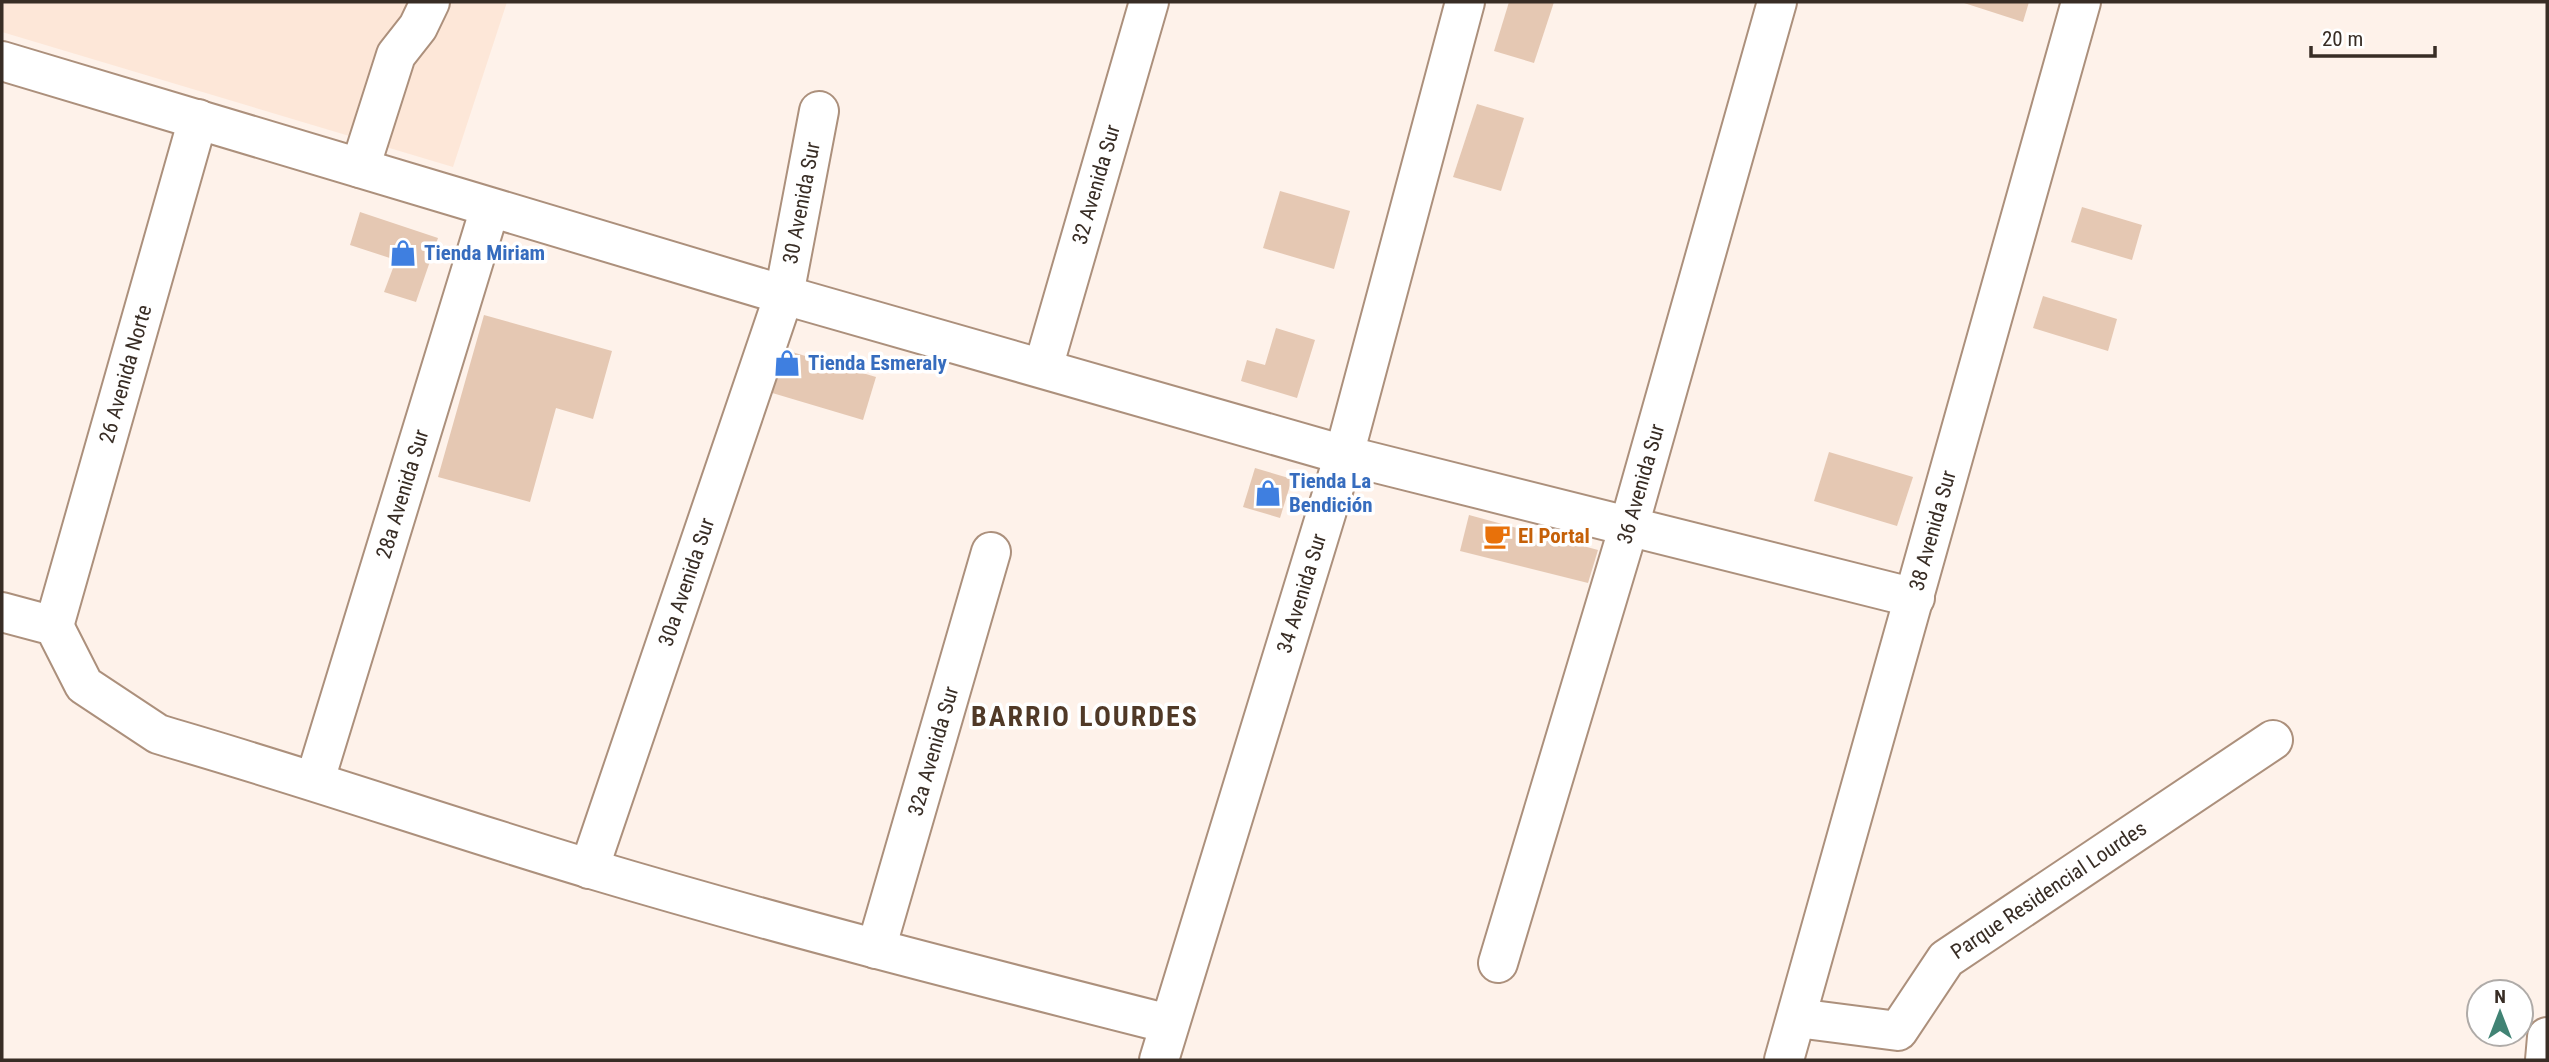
<svg xmlns="http://www.w3.org/2000/svg" width="2549" height="1062" font-family="'Roboto Condensed',sans-serif">
	<rect width="100%" height="100%" fill="#fef2ea"/>
	<path fill="#fde7d8" d="M2,2h505l-54,165 -451,-135z"/>
	<g fill="#e5c8b3">
		<path d="M1509,2h45l-20,61 -40,-12z"/>
		<path d="M1961,2h68l-6,20z"/>
		<path d="M1477,104l47,14 -23,73 -48,-14z"/>
		<path d="M1280,191l70,20 -16,58 -71,-21z"/>
		<path d="M2082,207l60,18 -10,35 -61,-18z"/>
		<path d="M360,212l78,26 -22,64 -32,-10 12,-32 -46,-15z"/>
		<path d="M2043,296l74,23 -9,32 -75,-23z"/>
		<path d="M484,315l128,36 -19,68 -37,-11 -26,94 -92,-25z"/>
		<path d="M1276,328l39,12 -18,58 -56,-17 6,-21 18,5z"/>
		<path d="M782,349l94,28 -13,43 -94,-28z"/>
		<path d="M1829,452l84,25 -16,49 -83,-25z"/>
		<path d="M1255,468l37,11 -12,39 -37,-11z"/>
		<path d="M1469,515l129,35 -10,33 -128,-32z"/>
	</g>
	<g fill="none" stroke-linecap="round" stroke-linejoin="round">
		<defs>
			<g id="minor">
				<path d="M2,61l782,234 560,160 571,143"/>
				<path d="M360,168l36,-113 22,-28 12,-25"/>
				<path id="s1" d="M1043,368l106,-366"/>
				<path d="M2,612l52,14 30,59 74,49 13,4c141,41 280,89 420,131 191,57 385,106 578,155"/>
				<path id="s2" d="M54,626l144,-507"/>
				<path id="s3" d="M315,780l175,-572"/>
				<path id="s4" d="M589,869l195,-574 35,-184"/>
				<path id="s5" d="M876,949l115,-397"/>
				<path id="s6" d="M1498,963l131,-437 148,-524"/>
				<path id="s7" d="M1797,1018l101,13 48,-72 327,-219"/>
				<path id="s8" d="M1159,1060l185,-605 121,-453"/>
				<path d="M2545,1060l2,-23"/>
			</g>
			<g id="major">
				<path id="s9" d="M1784,1060l297,-1058"/>
			</g>
		</defs>
		<use href="#minor" stroke="#ac907c" stroke-width="42"/>
		<use href="#major" stroke="#ac907c" stroke-width="42"/>
		<use href="#minor" stroke="#fff" stroke-width="38"/>
		<use href="#major" stroke="#fff" stroke-width="38"/>
	</g>
	<defs>
		<symbol id="shop-bare" viewBox="-9 -9 18 18"><path d="M-5-2.5h2.3a2.7 3.5 0 0 1 5.4 0H5L5.5 6h-11ZM-1.5-2.5h3a1.5 2.3 0 0 0-3 0Z" fill="#3f7fe0" stroke="#fff" stroke-width="2.5" paint-order="stroke"/></symbol>
		<symbol id="cafe-bare" viewBox="-9 -9 18 18"><path d="M-5.5-4.5H6V0H3Q3 3.5 0 3.5H-2.5Q-5.5 3.5-5.5 0ZM3-3.2v2h1.7v-2ZM-6 4.5H4V6H-6Z" fill="#e8710a" stroke="#fff" stroke-width="2.5" paint-order="stroke"/></symbol>
	</defs>
	<g fill-rule="evenodd">
		<use href="#shop-bare" x="384" y="234" width="38" height="38"/>
		<use href="#shop-bare" x="768" y="344" width="38" height="38"/>
		<use href="#shop-bare" x="1249" y="474" width="38" height="38"/>
		<use href="#cafe-bare" x="1478" y="517" width="38" height="38"/>
	</g>
	<g text-anchor="middle" dominant-baseline="central" stroke-width="7" stroke-linejoin="round" paint-order="stroke">
		<g font-size="21" fill="#382d25" stroke="#fff">
			<text stroke="none"><textPath href="#s1" startOffset="191">32 Avenida Sur</textPath></text>
			<text stroke="none"><textPath href="#s4" startOffset="700">30 Avenida Sur</textPath></text>
			<text stroke="none"><textPath href="#s2" startOffset="262">26 Avenida Norte</textPath></text>
			<text stroke="none"><textPath href="#s6" startOffset="500">36 Avenida Sur</textPath></text>
			<text stroke="none"><textPath href="#s3" startOffset="299">28a Avenida Sur</textPath></text>
			<text stroke="none"><textPath href="#s9" startOffset="550">38 Avenida Sur</textPath></text>
			<text stroke="none"><textPath href="#s4" startOffset="303">30a Avenida Sur</textPath></text>
			<text stroke="none"><textPath href="#s8" startOffset="488">34 Avenida Sur</textPath></text>
			<text stroke="none"><textPath href="#s5" startOffset="206">32a Avenida Sur</textPath></text>
			<text stroke="none"><textPath href="#s7" startOffset="312">Parque Residencial Lourdes</textPath></text>
		</g>
		<g font-size="21" font-weight="bold" fill="#366cbe" stroke="#fff" text-anchor="start">
			<text x="424" y="253">Tienda Miriam</text>
			<text x="808" y="363">Tienda Esmeraly</text>
			<text x="1289" y="481">Tienda La<tspan x="1289" dy="24">Bendición</tspan></text>
		</g>
		<g font-size="21" font-weight="bold" fill="#c56008" stroke="#fff" text-anchor="start">
			<text x="1518" y="536">El Portal</text>
		</g>
		<g font-size="28" font-weight="bold" letter-spacing="2" fill="#503927" stroke="#fff">
			<text x="1085" y="716">BARRIO LOURDES</text>
		</g>
	</g>
	<rect width="2549" height="1062" fill="none" stroke="#382d25" stroke-width="7"/>
	<g transform="translate(2500 1013)"><circle r="33" fill="#ffffff" stroke="#afaba8" stroke-width="2"/>
	<path d="M0-5L12 26L0 18L-12 26Z" fill="#418374"/>
	<text y="-10" font-size="19" font-weight="bold" text-anchor="middle" fill="#382d25">N</text>
	</g>
	<path d="M2311 46v10h124v-10" fill="none" stroke="#382d25" stroke-width="3.5"/>
	<text x="2322" y="46" font-size="21" fill="#382d25" stroke="#ffffff" stroke-width="5" paint-order="stroke">20 m</text>
</svg>
